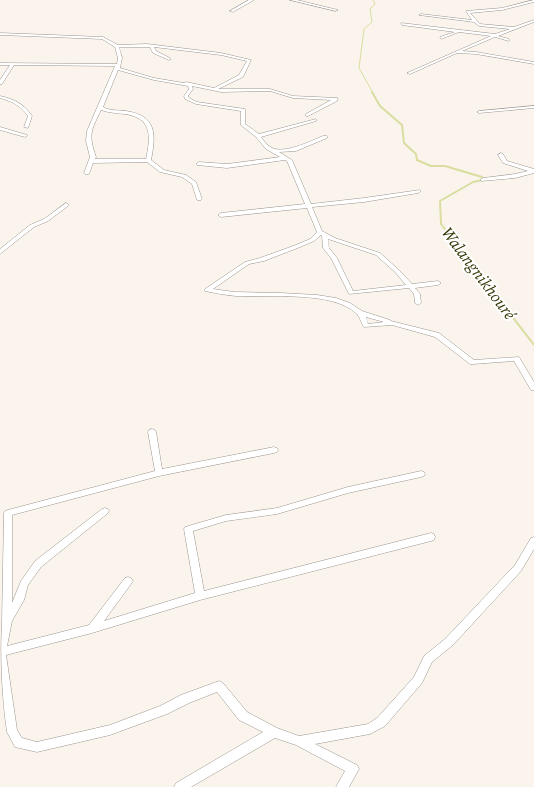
<svg xmlns="http://www.w3.org/2000/svg" width="534" height="787" font-family="'Source Serif 4',serif">
	<rect width="100%" height="100%" fill="#faf4ed"/>
	<g fill="none" stroke-linecap="round" stroke-linejoin="round">
		<path stroke="#dadd9f" stroke-width="1" d="M373,93l-14,-25 5,-39 8,-7 -2,-13 5,-5 -2,-4"/>
		<path stroke="#dadd9f" stroke-width="2" d="M372,92l8,14 22,19 2,18 12,11 1,6 14,6h14l37,11 1,3 -10,2 -33,19 1,23 93,121"/>
		<defs>
			<g id="street">
				<path d="M249,0h5l-21,12 -3,-1z"/>
				<path d="M290,0h7l41,10 -2,1z"/>
				<path d="M534,0v2l-32,8 -32,3 10,11 34,3 20,-7v2l-36,14 11,3v2l-14,-4 -33,14 14,1 58,10v2l-58,-10 -19,-1 -47,21 -3,-1 84,-37 -32,-4 -18,7 -1,-2 15,-5 -53,-7 -1,-2 94,11 15,-5 -31,-3 -5,-4 -55,-7 2,-1 51,6 -6,-9 36,-3z"/>
				<path d="M0,33l103,4 15,8 29,-1 74,9 30,7 -8,17 -25,12h52l23,7 45,2 -1,3 -29,15h-2v-2l25,-14 -38,-2 -23,-7 -49,1 -29,-6 1,3 -5,7 1,2 8,4 48,7v15l14,10 57,-15v2l-55,16c3,4 7,9 11,11 13,6 39,-7 51,-12h4v2l-31,13 -17,1 13,8 19,44 53,-6 56,-8 1,1 -3,2 -54,9 -52,5 10,24 13,7 45,15 19,17 13,14 26,-3 3,2 -3,2 -23,3 5,6 1,9 -3,2 -3,-2 -1,-9 -5,-6 -60,6 -18,-36 -8,-10 -1,-12 -1,-1 -7,6 -14,6 -36,14 -15,3 -36,25 21,3 47,1 36,2 19,3 14,5 12,8 28,9 1,1 48,12 35,27 45,-3 15,25v8h-3l-17,-29 -41,3h-3l-35,-27 -43,-12 -28,2c-3,-4 -4,-10 -7,-13 -24,-24 -90,-16 -121,-18 -11,-1 -21,-3 -31,-5l-1,-1 1,-1 40,-27 15,-4 36,-13 14,-6 7,-7 -10,-24 -86,9 -3,-2 3,-2 84,-9 -18,-43 -2,-1 -58,8 -30,-3 -1,-1 3,-2 28,2 53,-7 -14,-8 -10,-12 -15,-12v-14l-45,-7 -11,-5 -1,-3 5,-7 -1,-3 -34,-6 -36,-10 -15,37c7,4 15,3 23,4 31,5 30,23 25,49l13,10 22,5 10,7 6,17 -1,1h-4l-5,-16 -10,-7 -22,-5 -13,-10 -54,1 -4,11h-4l-1,-1 6,-16 -4,-16 1,-10 28,-65 -101,-1 -12,19h-2v-4l10,-15h-10v-2l117,1 1,-6 -3,-11 -13,-8 -102,-4zM119,47h31l3,6 16,7 2,-1 -1,-1 -14,-7 -2,-4 67,8 26,6 -8,14 -25,13 -28,-6 -2,1 -30,-5 -34,-10 2,-10zM101,110c8,3 16,3 24,4 27,4 26,22 21,45h-51l1,-2c-8,-23 -5,-26 5,-47zM328,239l48,16 19,17 11,13 -53,6 -16,-33 -8,-10zM366,317l18,5 -16,2z"/>
				<path d="M0,96c14,3 24,8 32,20l-4,12 -4,-1 4,-11c-7,-10 -16,-15 -28,-18z"/>
				<path d="M534,106v2l-55,5 -2,-1 2,-1z"/>
				<path d="M0,127l27,8v1l-2,1 -25,-7z"/>
				<path d="M501,153l2,1 4,7 27,8v4l-19,5 -34,3v-2l2,-1 32,-4 13,-3 -25,-8 -5,-8z"/>
				<path d="M66,203l3,2 -1,1 -20,15 -14,6 -34,27v-5l30,-24 14,-6z"/>
				<path d="M152,429l3,1 1,2 6,37 112,-22 3,1 1,2 -1,2 -3,1 -115,23 -147,39v88l9,-22 14,-20 67,-52 3,-1 3,1 1,2 -1,2 -67,54 -13,18 -4,15 -12,21 -5,25 82,-21 36,-47 3,-1 3,1 2,3 -2,3 -27,37 91,-28 -11,-64 1,-2 41,-12 51,-7 71,-21 73,-16 3,1 1,2 -1,2 -3,1 -73,16 -71,21 -51,7 -33,10 11,60 227,-58 3,1 1,3 -1,3 -3,1 -231,59 -108,33 -86,22 11,75 5,8 15,4 73,-17 50,-19 21,-11 38,-14 4,2 24,29 30,16 22,8 69,-12 9,-6 37,-41 10,-21 21,-17 70,-74 16,-27 3,-1v12l-13,22 -68,74 -21,17 -10,21 -37,43 -15,8 -55,10 42,21 2,4 -10,18h-13l9,-16 -49,-26 -21,-7 -84,49h-17l2,-4 87,-51 -24,-12 -22,-28 -28,11 -22,11 -57,21 -73,17 -22,-5 -8,-15c-5,-34 -7,-76 -5,-110l2,-109 1,-2 3,-1 147,-39 -7,-39 1,-2z"/>
			</g>
		</defs>
		<use href="#street" stroke="#9a948e" stroke-width="1"/>
		<use href="#street" fill="#fff" fill-rule="evenodd"/>
	</g>
	<g text-anchor="middle" dominant-baseline="central" stroke-width="4" stroke-linejoin="round" paint-order="stroke">
		<g font-size="16" font-style="italic" fill="#353604" stroke="#fff">
			<text transform="translate(479 273) rotate(53)">Walangnikhouré</text>
		</g>
	</g>
</svg>
